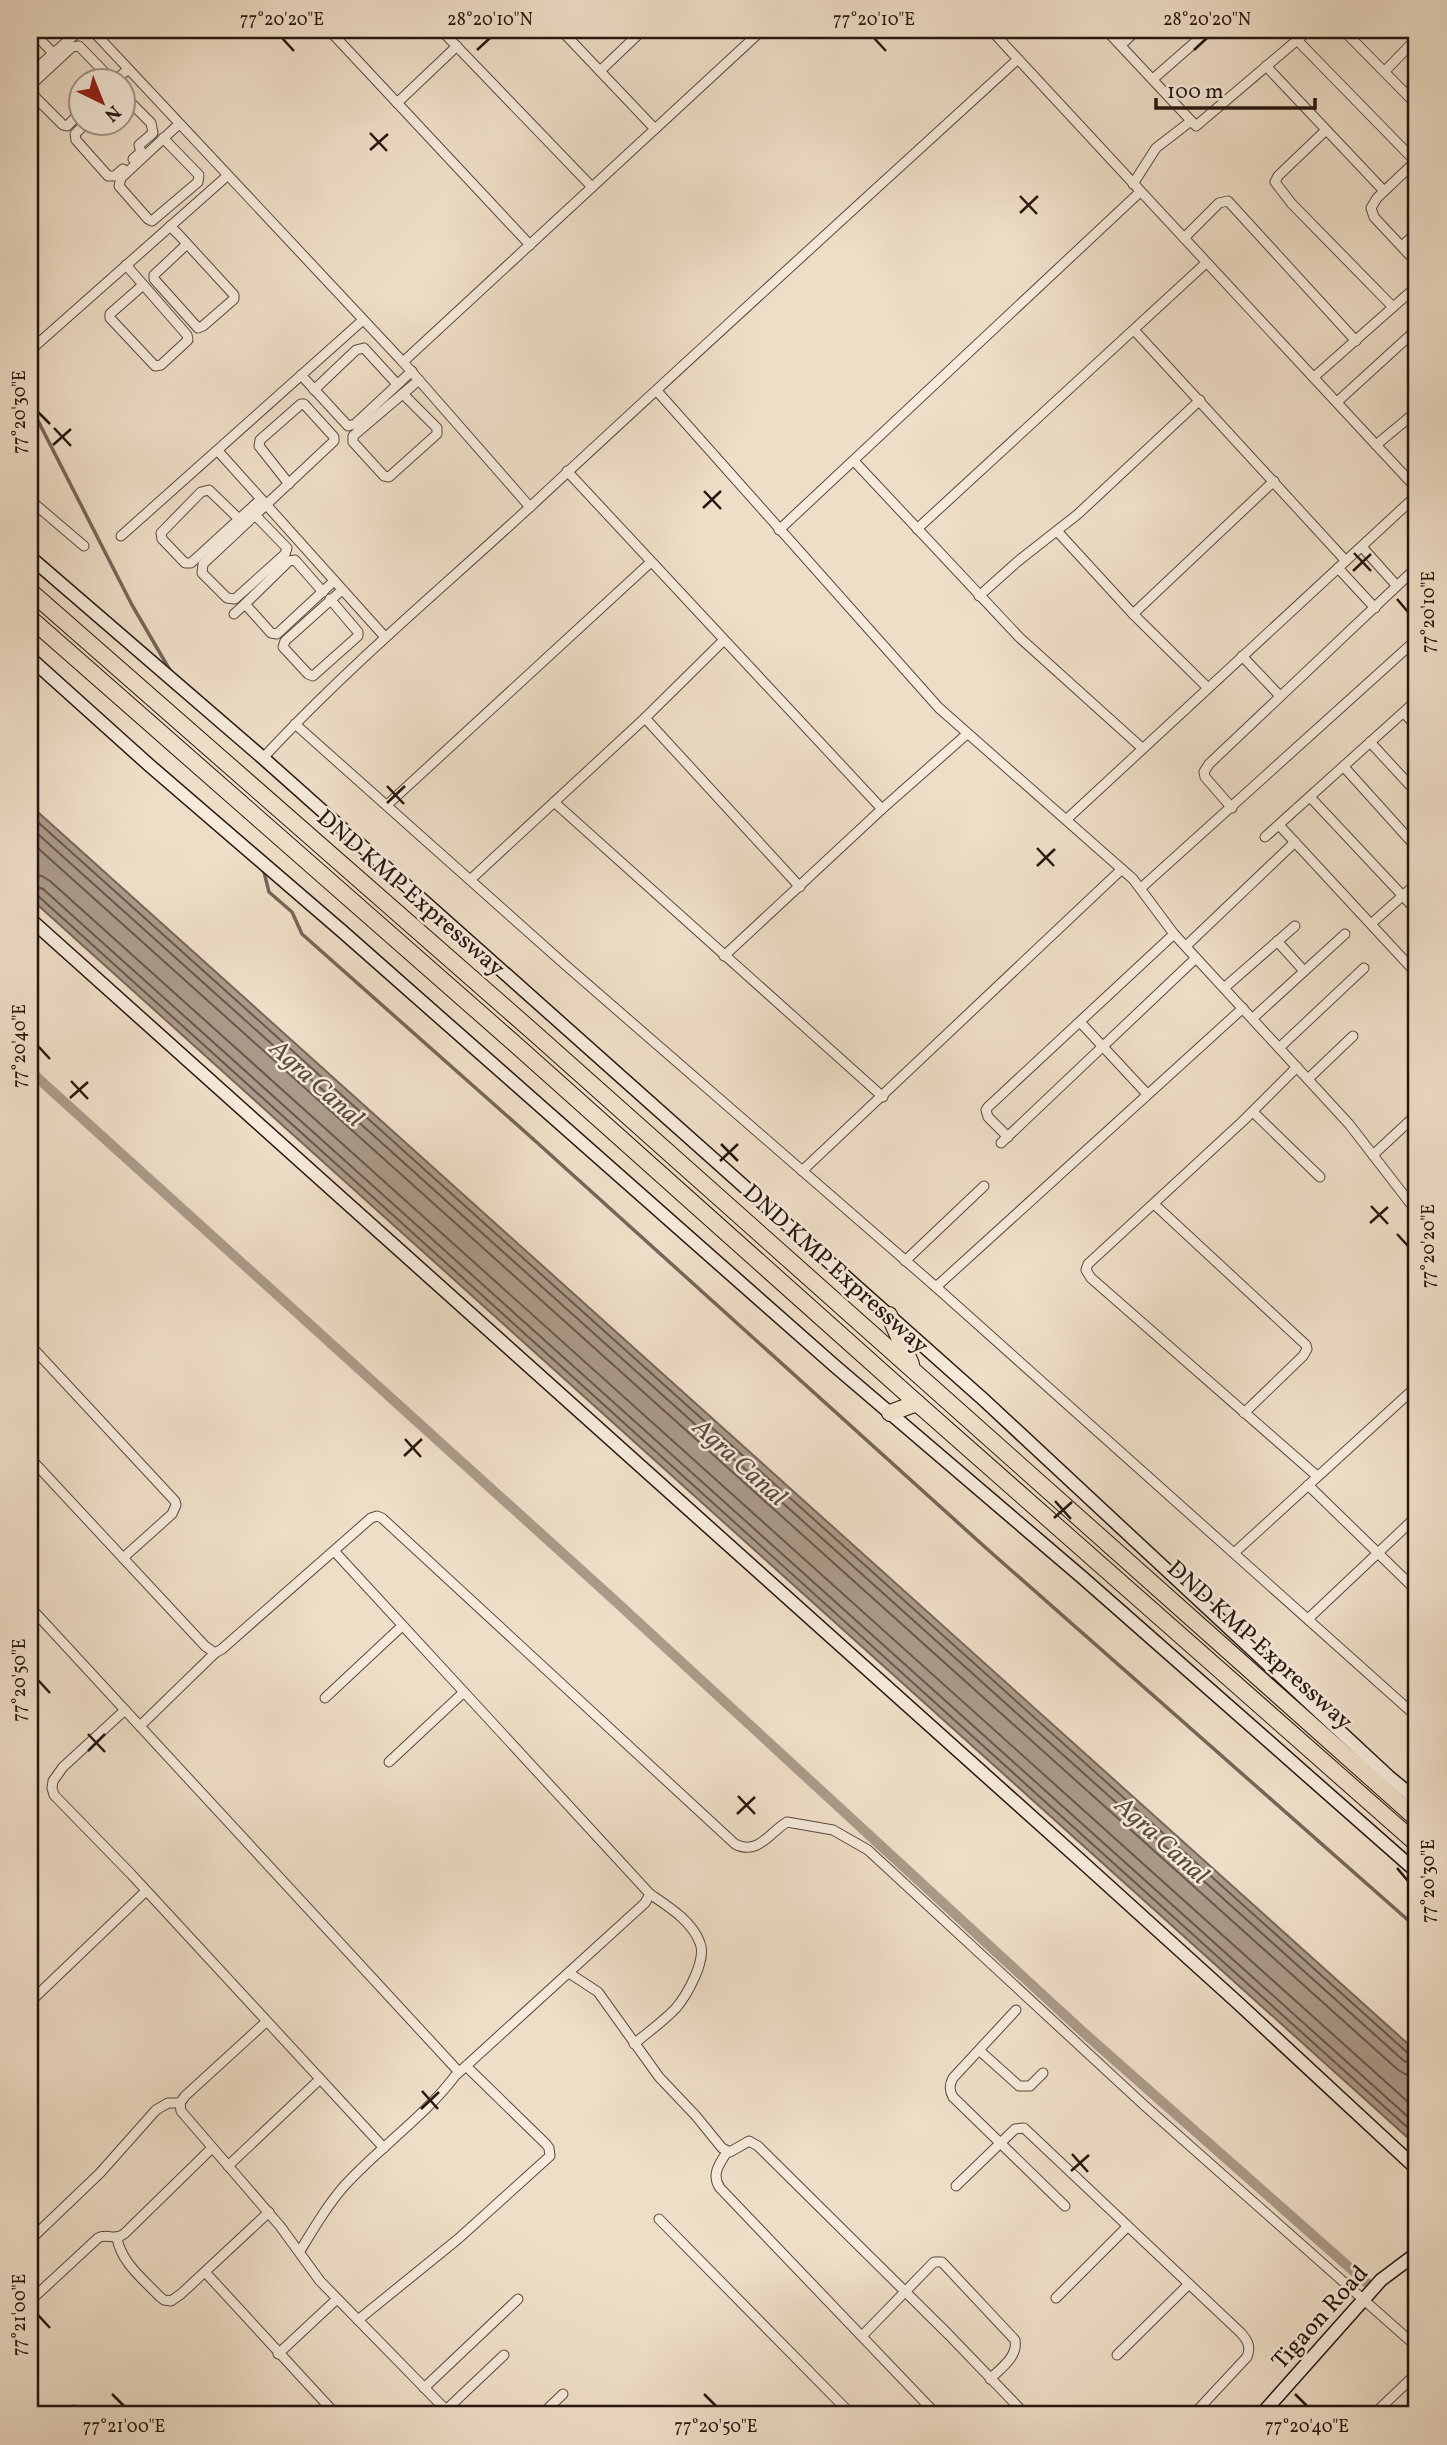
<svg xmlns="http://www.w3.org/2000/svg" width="1447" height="2445" font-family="Vollkorn,serif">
	<rect width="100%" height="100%" fill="#efdec7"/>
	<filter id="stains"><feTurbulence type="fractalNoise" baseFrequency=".00286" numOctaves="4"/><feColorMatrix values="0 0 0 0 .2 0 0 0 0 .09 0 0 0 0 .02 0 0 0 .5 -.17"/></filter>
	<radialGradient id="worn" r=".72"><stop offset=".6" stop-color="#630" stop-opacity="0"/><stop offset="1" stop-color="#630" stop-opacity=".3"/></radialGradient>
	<path fill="#ab9a89" stroke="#766659" stroke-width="2" d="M30,805l1387,1247v94l-1387,-1248z"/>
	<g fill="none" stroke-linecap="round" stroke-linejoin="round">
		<g stroke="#68584c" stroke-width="2">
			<path d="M30,815l1380,1240 7,2"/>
			<path d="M30,827l1374,1234 13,5"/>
			<path d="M30,841l1367,1228 8,5 12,2"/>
			<path d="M30,874l12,2 8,5 1367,1229"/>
			<path d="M30,884l13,5 1374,1236"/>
			<path d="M30,893l7,2 1380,1241"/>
		</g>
		<g stroke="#766659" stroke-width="3.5">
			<path d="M30,405l102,200 39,67"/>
			<path d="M264,872l5,20 23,20 10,22 230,204 454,410 431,380"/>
		</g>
		<path stroke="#ab9a89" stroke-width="10" d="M30,1071l582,527 471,434 284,251"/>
		<defs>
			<g id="street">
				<path d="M31,30l22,23"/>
				<path d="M92,30l311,332 127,145"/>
				<path d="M329,30l201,215"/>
				<path d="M441,30l151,157"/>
				<path d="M561,30l94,99"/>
				<path d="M991,30l426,459"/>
				<path d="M1106,30l90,96 113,-96"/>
				<path d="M1343,30l74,75"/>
				<path d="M1297,40l119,122"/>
				<path d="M1121,45l16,-15"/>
				<path d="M1266,66l118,125"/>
				<path d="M600,71l43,-41"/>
				<path d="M1385,71l32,-33"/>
				<path d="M30,74l50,-44"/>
				<path d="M1153,79l56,-49"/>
				<path d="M116,80l12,-11"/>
				<path d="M30,86l42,-39 7,-1 33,34"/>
				<path d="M30,92l33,33 4,1 13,-13"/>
				<path d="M122,94l29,29 2,10 -14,12 2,7 -8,7"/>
				<path d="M397,103l60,-57"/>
				<path d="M87,122l-12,12 1,6 32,36h7l8,-7"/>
				<path d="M1325,131l-47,45 -3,6 17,22 101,103"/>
				<path d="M163,138l36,37 -1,7 -46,39 -4,-2 -29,-33 2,-8 58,-54"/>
				<path d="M1417,160l-40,38 -6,10 3,9 43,46"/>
				<path d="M1133,184l23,-36 35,-27"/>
				<path d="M170,226l9,9 55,60v4l-31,27 -5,2 -44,-49v-4l33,-31"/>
				<path d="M1184,238l35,-35 9,-2 128,140"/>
				<path d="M1402,246l15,-14"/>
				<path d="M126,265l61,70 1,5 -27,25 -6,1 -45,-48v-4l33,-29"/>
				<path d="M1134,330l211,230"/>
				<path d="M34,347l193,-171"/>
				<path d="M403,362l359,-332"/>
				<path d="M301,375l47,51 7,-2 57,-53"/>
				<path d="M1314,377l103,-91"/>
				<path d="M314,390l42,-40 8,-2 33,36"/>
				<path d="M657,391l282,317 194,171 41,55 175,190 68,88"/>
				<path d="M403,394l34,34v6l-48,43 -5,-1 -31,-34v-6l66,-56"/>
				<path d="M1337,402l80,-73"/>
				<path d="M1376,445l41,-34"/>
				<path d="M218,451l167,186"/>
				<path d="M854,461l165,176 123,111"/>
				<path d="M567,471l315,338"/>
				<path d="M30,500l54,46"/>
				<path d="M255,515l32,33 -2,6 -50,45 -8,-1 -25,-25 1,-9c44,-41 87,-82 131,-123v-4l-30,-33h-3l-41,36 -1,6 30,38"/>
				<path d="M239,519l-30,-29 -8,2 -40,41 1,6 23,24h6l70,-64"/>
				<path d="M917,529l289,-266"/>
				<path d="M779,530l361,-338"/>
				<path d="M1057,531l76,83 74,73"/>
				<path d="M121,536l242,-216"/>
				<path d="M1362,547l35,39"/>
				<path d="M1338,568l37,40"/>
				<path d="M979,596l38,-34 61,-48 122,-114"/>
				<path d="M330,599l28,33v4l-45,40 -5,-2 -25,-27 2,-6 57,-51"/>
				<path d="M245,604l44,-43 6,-1 28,32"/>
				<path d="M234,614l11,-10 26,29 6,1 57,-53"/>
				<path d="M1133,614l141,-133"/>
				<path d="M1242,656l38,40"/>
				<path d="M1404,713l13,14"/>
				<path d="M645,718l155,169"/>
				<path d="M295,724l267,238 374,325 481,430"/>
				<path d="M1370,742l47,51"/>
				<path d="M263,758c83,-90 177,-168 267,-251 161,-150 325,-299 488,-448"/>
				<path d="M1344,767l73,81"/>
				<path d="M1310,797l107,114"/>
				<path d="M554,802l329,295"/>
				<path d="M387,805l264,-243"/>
				<path d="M1232,808l-27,-31 -1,-5 5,-8 208,-197"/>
				<path d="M1067,819l350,-324"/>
				<path d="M1279,825l138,149"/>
				<path d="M1265,837l152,-137"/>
				<path d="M470,880l175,-162 78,-77"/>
				<path d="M1141,888l276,-249"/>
				<path d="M1372,923l45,-40"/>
				<path d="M1277,941l27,30"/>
				<path d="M1186,946l109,-104"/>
				<path d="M724,956l158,-147 85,-75"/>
				<path d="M1224,988l71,-62"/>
				<path d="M1253,1018l92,-84"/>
				<path d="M1080,1022l67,72"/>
				<path d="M1416,1037l1,2"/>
				<path d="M1279,1048l85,-80"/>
				<path d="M1297,1067l-54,54 -155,143 -2,6 5,8 226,198"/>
				<path d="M1308,1079l45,-43"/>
				<path d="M1253,1112l67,65"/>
				<path d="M1008,1137l-20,-20 -2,-7 2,-3 186,-173"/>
				<path d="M1001,1143l195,-185"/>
				<path d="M1373,1155l44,-41"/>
				<path d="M802,1171l320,-302"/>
				<path d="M1154,1204l152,141 1,4 -4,7 -59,57"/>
				<path d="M905,1261l79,-75"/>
				<path d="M936,1287l307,-279"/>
				<path d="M30,1345l145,156 1,4 -4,9 -49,44"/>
				<path d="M30,1458l175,188 10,7 7,-4 149,-131 6,-2 5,2 353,326c23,12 35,-12 52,-22l46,8 35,20 277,256 272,241"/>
				<path d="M1308,1485l109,106"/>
				<path d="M1234,1553l183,-167"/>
				<path d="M30,1607l429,465"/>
				<path d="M1308,1619l109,-103"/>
				<path d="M325,1698l77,-72"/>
				<path d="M125,1710l-62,57 -10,14 -1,7 2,7 77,79 253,274"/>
				<path d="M140,1726l75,-73"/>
				<path d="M389,1762l75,-70"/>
				<path d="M569,1973l29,19 61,85 37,39 26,32 8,4 19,-11 9,5 190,188 78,81"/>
				<path d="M30,2002l116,-111"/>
				<path d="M1016,2010l-63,68c-4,7 -4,12 0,19l112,109"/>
				<path d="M266,2022l-81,74 -5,7 1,8 99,115 40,55 131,134"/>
				<path d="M634,2044c14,-12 30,-23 42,-36 11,-13 31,-48 24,-65 -8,-22 -31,-36 -50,-49"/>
				<path d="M980,2051l39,35h11l13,-13"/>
				<path d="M727,2152c-8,12 -16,23 -7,36l217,227"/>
				<path d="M228,2166l91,-86"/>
				<path d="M956,2186l59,-57 9,-1 217,205c7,8 10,14 6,24l-54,58"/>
				<path d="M659,2219l193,196"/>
				<path d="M117,2238c4,24 26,41 42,58l5,4 7,1 10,-7 88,-82"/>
				<path d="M30,2240l70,-67 56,-63 12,-7h12"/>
				<path d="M300,2251c14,-23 28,-47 46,-67 35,-38 78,-67 109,-108l190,-173 5,-9 -315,-342"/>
				<path d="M205,2272l126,137"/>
				<path d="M1056,2298l71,-71"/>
				<path d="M30,2301l68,-63c9,-5 17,3 26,-4l88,-86"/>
				<path d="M358,2320l100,-81 92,-83 -1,-8 -3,-4 -80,-78"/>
				<path d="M862,2336l72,-74h8l73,78c3,17 -14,28 -25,39"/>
				<path d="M278,2354l59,-55"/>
				<path d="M1117,2355l72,-71"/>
				<path d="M424,2388l94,-89"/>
				<path d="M74,2410l5,5"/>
				<path d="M446,2410l58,-55"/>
				<path d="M541,2415l22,-21"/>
				<path d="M1373,2415l44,-42"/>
			</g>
			<g id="secondary">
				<path d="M30,557l233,201 721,642 404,376 29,24"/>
				<path d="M30,658l119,107 194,167 493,435 247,211 334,294"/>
				<path d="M30,919l1050,941 158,143 179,166"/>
				<path d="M1261,2415l120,-135 36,-27"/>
			</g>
			<g id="highway">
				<path d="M30,591l502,440 885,788"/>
				<path d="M30,618l485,426 402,359 500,441"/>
				<path d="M889,1315l22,49"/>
				<path d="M890,1413l27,-10"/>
			</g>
		</defs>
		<use href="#street" stroke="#58493e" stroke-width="11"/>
		<use href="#secondary" stroke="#261710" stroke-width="15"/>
		<use href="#highway" stroke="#261710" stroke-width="18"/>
		<use href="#street" stroke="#f5eadb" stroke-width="9"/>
		<use href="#secondary" stroke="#f5eadb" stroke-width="12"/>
		<use href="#highway" stroke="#efdec7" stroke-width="16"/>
	</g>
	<path fill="none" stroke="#261710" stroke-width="2.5" d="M282,38l12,13M874,38l12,13M477,50l13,-12M1194,50l13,-12M370,133l17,18M370,150l18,-16M1020,196l17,18M1020,213l18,-17M38,412l12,12M54,428l17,18M53,445l18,-16M704,491l17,18M703,508l18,-17M1354,553l17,18M1353,571l18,-17M1397,599l11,13M387,786l17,18M387,803l18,-17M1037,848l17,18M1037,866l18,-17M38,1046l12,13M71,1081l17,18M70,1098l18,-16M721,1144l17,17M720,1161l18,-17M1371,1206l17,18M1370,1223l18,-16M1397,1234l11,12M405,1439l16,18M404,1456l18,-17M1055,1501l16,18M1054,1518l18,-16M38,1680l12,13M88,1734l17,18M88,1751l17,-17M738,1796l17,18M737,1814l18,-17M1397,1868l11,13M422,2091l16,18M421,2109l18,-17M1072,2154l16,18M1071,2171l18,-16M38,2315l12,13M112,2394l12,12M704,2394l12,12M1295,2394l12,12"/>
	<g text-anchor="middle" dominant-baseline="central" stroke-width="5" stroke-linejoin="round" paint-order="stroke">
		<g font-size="24" fill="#261710" stroke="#f5eadb">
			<text transform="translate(410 894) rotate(41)">DND KMP Expressway</text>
			<text transform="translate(835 1270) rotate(42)">DND KMP Expressway</text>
			<text transform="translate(1259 1646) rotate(42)">DND KMP Expressway</text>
			<text transform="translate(1321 2318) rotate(-48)">Tigaon Road</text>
		</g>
		<g font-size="26" font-style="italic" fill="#5b4b40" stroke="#f5eadb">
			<text transform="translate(316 1084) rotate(42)">Agra Canal</text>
			<text transform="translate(739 1463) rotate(42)">Agra Canal</text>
			<text transform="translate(1161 1841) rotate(42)">Agra Canal</text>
		</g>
	</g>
	<rect width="1447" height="2445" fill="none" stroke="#efdec7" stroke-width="77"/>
	<g transform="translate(102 102) rotate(137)"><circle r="33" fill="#f5eadb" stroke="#a2968a" stroke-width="2"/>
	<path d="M0-5L12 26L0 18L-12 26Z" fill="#8f2418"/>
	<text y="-10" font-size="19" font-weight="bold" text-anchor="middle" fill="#261710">N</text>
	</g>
	<path d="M1156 98v10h159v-10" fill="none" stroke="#261710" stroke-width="3.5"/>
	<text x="1167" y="98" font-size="21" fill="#261710" stroke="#f5eadb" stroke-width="5" paint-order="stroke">100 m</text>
	<rect x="38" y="38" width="1370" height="2368" fill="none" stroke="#261710" stroke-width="2.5"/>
	<g font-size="18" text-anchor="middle" fill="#261710">
		<text x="282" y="25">77°20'20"E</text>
		<text x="490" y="25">28°20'10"N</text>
		<text x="874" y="25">77°20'10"E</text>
		<text x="1207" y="25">28°20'20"N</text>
		<text transform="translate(19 412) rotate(-90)" y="6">77°20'30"E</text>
		<text transform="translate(1428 612) rotate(-90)" y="6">77°20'10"E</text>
		<text transform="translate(19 1046) rotate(-90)" y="6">77°20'40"E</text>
		<text transform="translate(1428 1246) rotate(-90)" y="6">77°20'20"E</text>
		<text transform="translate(19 1680) rotate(-90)" y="6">77°20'50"E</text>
		<text transform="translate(1428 1881) rotate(-90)" y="6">77°20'30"E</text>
		<text transform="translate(19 2315) rotate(-90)" y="6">77°21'00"E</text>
		<text x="124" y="2432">77°21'00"E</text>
		<text x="716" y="2432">77°20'50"E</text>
		<text x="1307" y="2432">77°20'40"E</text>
	</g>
	<rect width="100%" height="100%" filter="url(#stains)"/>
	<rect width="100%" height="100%" fill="url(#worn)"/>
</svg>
